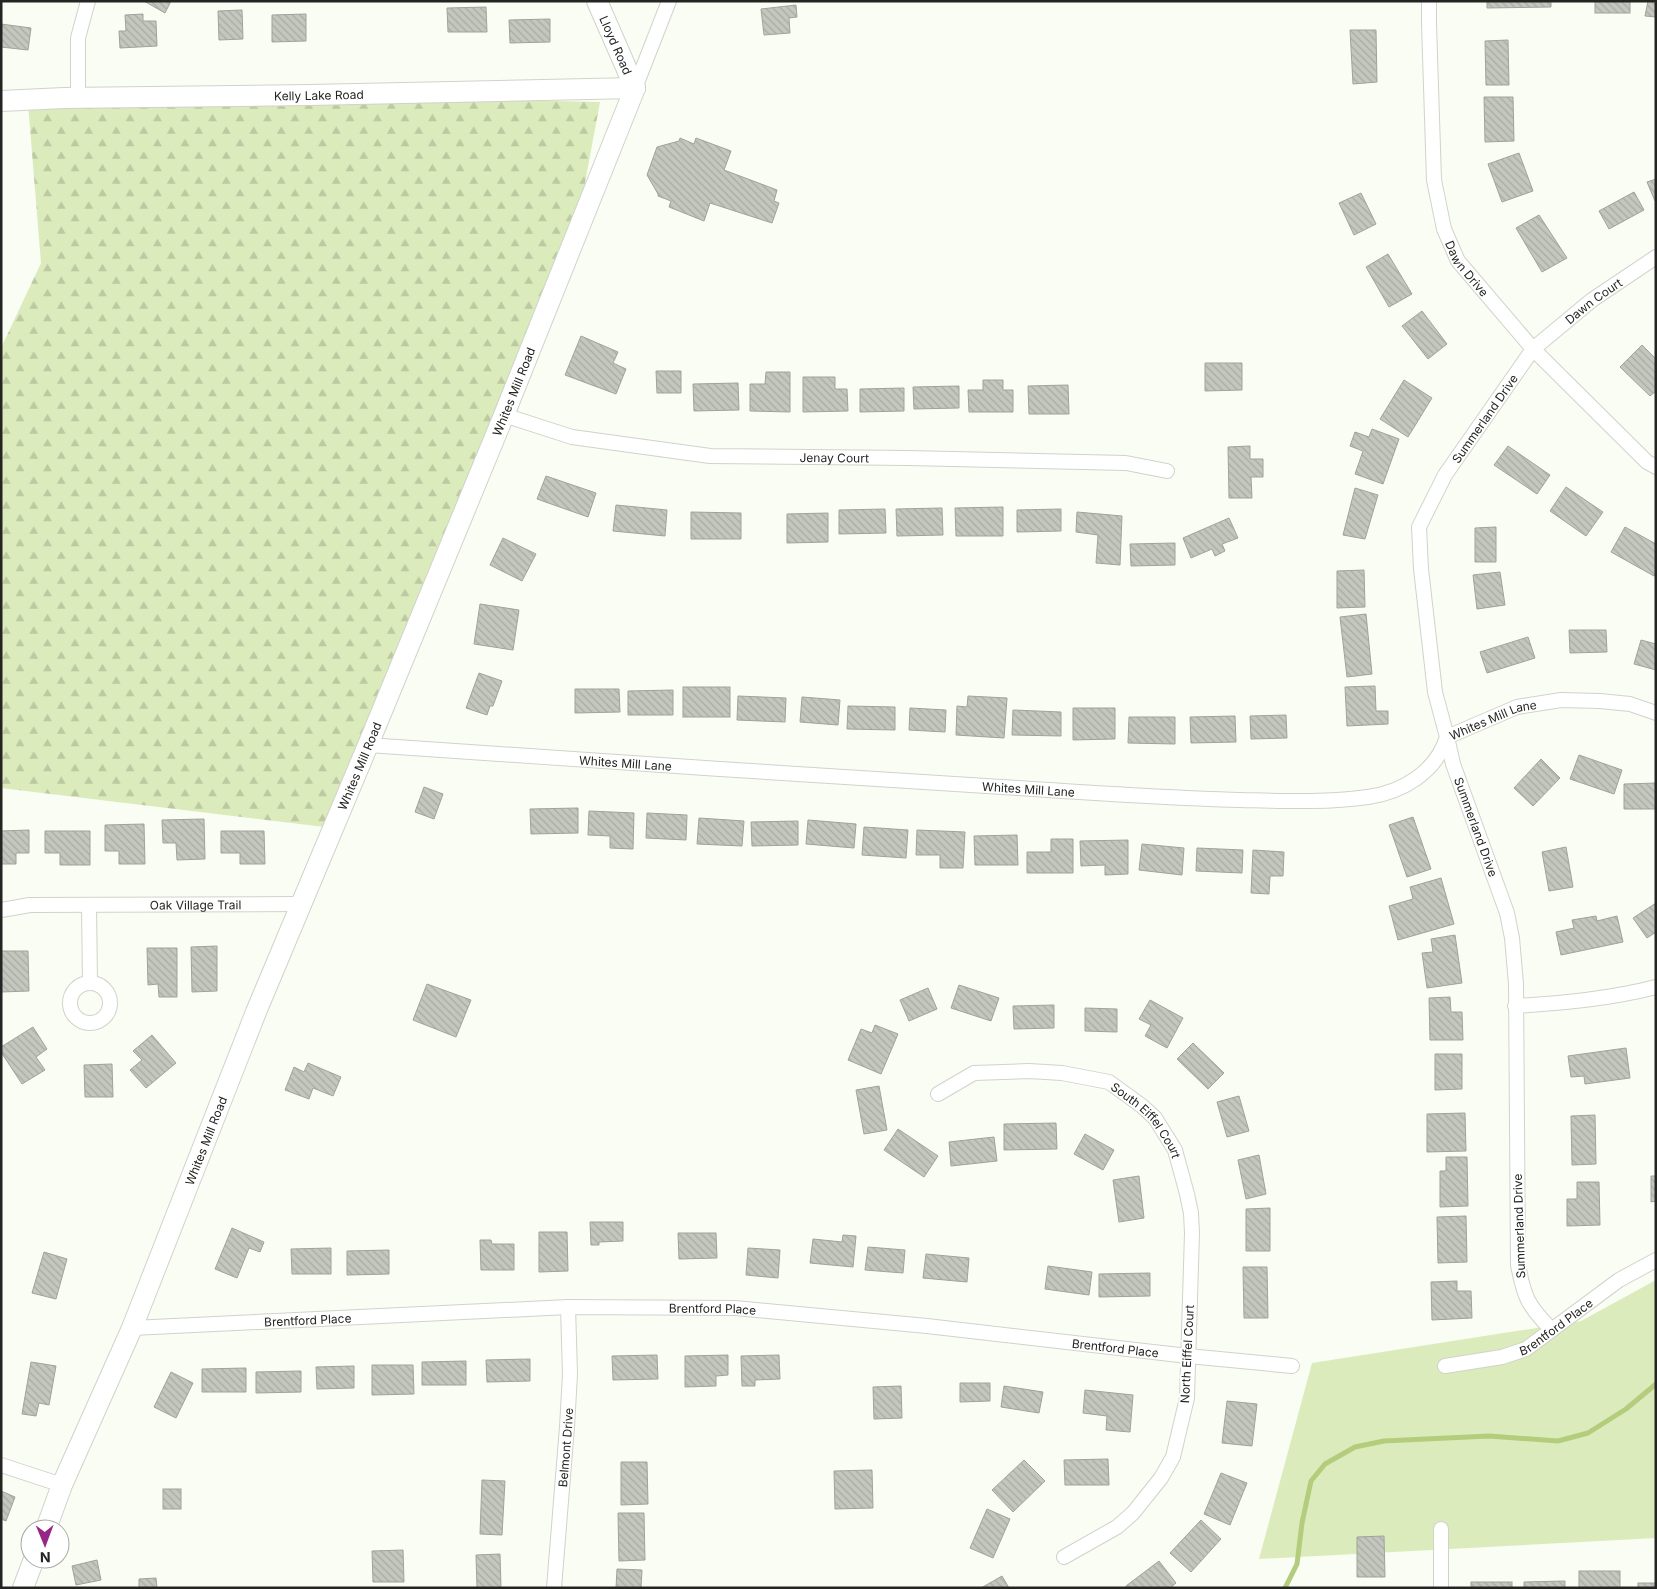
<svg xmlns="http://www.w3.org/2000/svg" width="1657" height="1589" font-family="Inter,sans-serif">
	<defs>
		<pattern id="forest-firs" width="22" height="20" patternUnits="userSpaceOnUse" patternTransform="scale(1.25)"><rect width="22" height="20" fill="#dbebbc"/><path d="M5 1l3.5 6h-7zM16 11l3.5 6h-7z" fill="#bcc9a1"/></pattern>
		<pattern id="building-back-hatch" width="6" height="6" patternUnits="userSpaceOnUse" patternTransform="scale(1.25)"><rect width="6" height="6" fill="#c4c7be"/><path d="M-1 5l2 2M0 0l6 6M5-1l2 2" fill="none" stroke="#a8aba3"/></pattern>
	</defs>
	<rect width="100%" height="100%" fill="#f9fdf4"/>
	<path fill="#dbebbc" d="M1656,1280v258l-397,21 53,-196 269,-42z"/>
	<path fill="url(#forest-firs)" d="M27,91l121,1 452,10 -30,162 -229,565 -340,-41v-440l40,-85z"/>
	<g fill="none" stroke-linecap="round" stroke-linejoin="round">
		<path stroke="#b4cd7d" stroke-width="5" d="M1285,1588l12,-24 5,-41 9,-42 14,-17 30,-17 29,-6 105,-5 69,5 30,-8 38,-24 30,-25"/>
	</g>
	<g fill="url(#building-back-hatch)" stroke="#a0a39b">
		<path d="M144,1h27l-6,12z"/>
		<path d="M1487,1h64v6l-64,1z"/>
		<rect x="1595" y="1" width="35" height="12"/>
		<path d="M1648,1h8v16l-11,-1z"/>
		<path d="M796,5l1,12 -8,1 1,15 -26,2 -3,-26z"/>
		<path d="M486,7l1,25h-39l-1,-24z"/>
		<path d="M242,10l1,29 -24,1 -1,-29z"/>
		<path d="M143,14v7h13l1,25 -37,2 -1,-17h7l-1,-16z"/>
		<path d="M306,14v27l-34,1v-27z"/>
		<path d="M550,19v23l-40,1 -1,-23z"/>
		<path d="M1,24l30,4 -3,22 -27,-3z"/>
		<path d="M1350,30h26l1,52 -24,2z"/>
		<path d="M1508,40l1,45h-23l-1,-44z"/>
		<path d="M1484,97h29l1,44 -29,1z"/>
		<path d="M680,138l14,6 2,-6 35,13 -7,19 53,20 -3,11 5,2 -7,20 -62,-20 -6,18 -35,-14 2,-6 -13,-5v-2l-11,-19 10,-28 22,-6z"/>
		<path d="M1519,153l14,38 -31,11 -14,-38z"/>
		<path d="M1656,179v22h-1l-8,-19z"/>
		<path d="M1634,192l10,18 -35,19 -10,-18z"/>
		<path d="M1361,193l15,31 -22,11 -15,-32z"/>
		<path d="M1539,215l28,43 -25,14 -26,-44z"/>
		<path d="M1388,254l24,40 -23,13 -23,-40z"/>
		<path d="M1422,311l25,33 -19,15 -26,-33z"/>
		<path d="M581,336l37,16 -5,11 13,6 -10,25 -51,-19z"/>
		<path d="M1642,345l14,14v32l-6,5 -30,-29z"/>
		<path d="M1205,363h37v27l-37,1z"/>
		<path d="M656,371h25v22h-24z"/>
		<path d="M766,372h24v40l-40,-1v-27h15z"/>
		<path d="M803,377h32v12h12l1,22 -45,1z"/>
		<path d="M983,380h20v10h10v22h-44l-1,-22h15z"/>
		<path d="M1404,380l28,18 -24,39 -28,-18z"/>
		<path d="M738,383l1,27 -45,1 -1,-27z"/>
		<path d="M1068,385l1,29h-40l-1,-28z"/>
		<path d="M959,386v22l-45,1 -1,-22z"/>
		<path d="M904,388v23l-44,1v-23z"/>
		<path d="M1372,429l27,10 -16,45 -28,-10 8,-23 -13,-5 5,-14 14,5z"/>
		<path d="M1250,446v13h13v18h-12l1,21h-23l-1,-51z"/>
		<path d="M1508,446l42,29 -13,19 -43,-29z"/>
		<path d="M546,476l50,17 -8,24 -51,-18z"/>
		<path d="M1566,487l37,25 -17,24 -36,-25z"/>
		<path d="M1355,488l23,7 -13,44 -22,-4z"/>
		<path d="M616,505l51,5 -2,26 -52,-5z"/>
		<path d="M1003,507v29h-47l-1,-28z"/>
		<path d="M942,508l1,27 -46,1 -1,-27z"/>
		<path d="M885,509l1,24 -47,1v-24z"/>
		<path d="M1061,509v22l-44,1v-22z"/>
		<path d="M691,512l50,1v26h-50z"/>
		<path d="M1077,512l45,4 -2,49 -24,-2 2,-28 -22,-3z"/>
		<path d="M828,513v29l-41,1v-29z"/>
		<path d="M1229,518l9,20 -16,6 3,7 -10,5 -3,-7 -21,9 -8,-20z"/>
		<path d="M1496,527v35h-21v-34z"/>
		<path d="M1625,527l31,17v29l-2,3 -43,-24z"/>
		<path d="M503,538l33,16 -14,27 -32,-16z"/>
		<path d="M1175,543v22l-44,1 -1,-22z"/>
		<path d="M1364,570l1,37 -28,1v-37z"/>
		<path d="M1500,572l5,33 -28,4 -4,-34z"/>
		<path d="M480,604l39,6 -6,40 -39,-6z"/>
		<path d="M1366,614l6,60 -25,3 -7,-60z"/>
		<path d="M1569,630h37l1,22 -37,1z"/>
		<path d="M1528,637l7,21 -48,15 -7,-21z"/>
		<path d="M1641,640l15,4v26l-22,-6z"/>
		<path d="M479,673l23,8 -9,25h-3l-3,9 -21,-7z"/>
		<path d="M1375,686l1,25h12v13l-41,2 -2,-39z"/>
		<rect x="683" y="687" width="47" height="30"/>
		<path d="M575,689h44l1,23 -45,1z"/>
		<path d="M673,690v25h-45v-24z"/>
		<path d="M738,696l48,2 -1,24 -48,-2z"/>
		<path d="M968,696l39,2 -3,40 -48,-3 1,-29 10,1z"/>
		<path d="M802,697l38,3 -2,25 -38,-3z"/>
		<path d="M848,706l47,1v23l-48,-1z"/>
		<path d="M910,708l36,2 -1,22 -36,-2z"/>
		<path d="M1073,708h42v31l-42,1z"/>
		<path d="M1013,710l48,2v24l-49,-1z"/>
		<path d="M1286,715l1,23 -36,1 -1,-23z"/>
		<path d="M1235,716l1,26 -45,1 -1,-26z"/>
		<path d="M1129,717h46v27l-47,-1z"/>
		<path d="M1579,755l43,15 -8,24 -44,-15z"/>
		<path d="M1541,759l19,19 -27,28 -19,-18z"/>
		<path d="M1656,783v26h-32v-25z"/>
		<path d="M424,787l19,7 -9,25 -19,-7z"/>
		<path d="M578,808v25l-47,1 -1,-25z"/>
		<path d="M589,811l45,2 -1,36 -23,-1v-12l-22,-1z"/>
		<path d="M647,813l40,2 -1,25 -40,-2z"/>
		<path d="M1413,817l18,52 -24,8 -18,-52z"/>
		<path d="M699,818l45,3 -2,25 -45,-2z"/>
		<path d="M204,819l1,40 -28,1 -1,-17h-13l-1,-23z"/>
		<path d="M808,820l48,4 -2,24 -48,-4z"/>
		<path d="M798,821v24l-46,1 -1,-24z"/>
		<path d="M144,824l1,40h-26v-13h-14v-26z"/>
		<path d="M864,827l44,3 -2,28 -44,-3z"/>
		<path d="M29,830v23h-13v11h-15v-33z"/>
		<path d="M917,830l48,2 -2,36h-23v-13h-24z"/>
		<path d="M45,831h45v34h-30v-12h-15z"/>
		<path d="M221,831h43l1,33h-25v-11h-19z"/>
		<path d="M1017,835l1,30h-43l-1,-29z"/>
		<path d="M1051,839h22v34h-46v-21h24z"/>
		<path d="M1128,840v34l-23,1v-10l-24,1 -1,-25z"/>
		<path d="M1142,844l42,4 -2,27 -43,-5z"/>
		<path d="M1566,847l7,40 -24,4 -7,-39z"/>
		<path d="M1197,848l46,2 -1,23 -46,-2z"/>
		<path d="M1253,850l31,2 -1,24h-13l-1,18 -18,-1z"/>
		<path d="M1441,878l13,46 -56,16 -9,-34 24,-7 -3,-12z"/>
		<path d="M1656,903v29l-9,6 -14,-20z"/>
		<path d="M1596,916l1,5 20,-5 6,26 -62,13 -5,-23 18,-4 -2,-8z"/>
		<path d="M1455,935l7,48 -35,5 -5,-35 11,-1 -2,-13z"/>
		<path d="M217,946v45l-25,1 -1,-45z"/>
		<path d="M147,948h30v49h-18l-1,-13 -10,1z"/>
		<path d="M1,951h27l1,40 -28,1z"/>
		<path d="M427,984l44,16 -15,37 -43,-17z"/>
		<path d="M959,985l40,13 -8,23 -40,-13z"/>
		<path d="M928,988l9,21 -28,12 -9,-21z"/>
		<path d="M1450,997l1,15h11l1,28h-33l-1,-42z"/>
		<path d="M1150,1000l33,18 -16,30 -22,-12 6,-11 -12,-6z"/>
		<path d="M1054,1005v23l-40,1 -1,-23z"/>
		<path d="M1085,1008l32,1v23l-32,-1z"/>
		<path d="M875,1025l23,9 -17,40 -33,-14 13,-31 11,4z"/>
		<path d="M33,1027l14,22 -11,8 9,13 -23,14 -21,-32v-5z"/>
		<path d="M152,1035l24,28 -30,25 -16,-18 12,-10 -9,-9z"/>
		<path d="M1193,1043l31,30 -16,16 -31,-30z"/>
		<path d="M1626,1048l4,30 -45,6 -1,-8 -13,1 -3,-21z"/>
		<path d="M1435,1054h27v35l-27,1z"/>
		<path d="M308,1063l33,14 -8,19 -20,-8 -4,11 -24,-9 9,-23 10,5z"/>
		<path d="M112,1064l1,33h-28l-1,-32z"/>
		<path d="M879,1086l8,44 -23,4 -8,-44z"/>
		<path d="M1239,1096l10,35 -22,6 -10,-35z"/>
		<path d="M1465,1113l1,38 -39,1v-38z"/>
		<path d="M1595,1115l1,49 -24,1 -1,-49z"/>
		<path d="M1056,1123l1,26 -53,1v-26z"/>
		<path d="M898,1129l40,27 -14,21 -40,-27z"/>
		<path d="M1085,1134l29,16 -11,20 -29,-16z"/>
		<path d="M994,1137l3,24 -46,5 -2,-24z"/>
		<path d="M1259,1155l7,39 -20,5 -8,-39z"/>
		<path d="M1446,1157h21l1,49 -28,1v-36h6z"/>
		<path d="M1139,1176l5,42 -25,4 -6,-42z"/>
		<path d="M1651,1176h5v25l-5,1z"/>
		<path d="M1577,1182h22l1,43 -33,1v-27h10z"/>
		<path d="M1270,1208v43h-24v-42z"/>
		<path d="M1466,1216l1,46 -29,1 -1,-46z"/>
		<path d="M590,1222h33v19l-24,1v3h-8z"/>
		<path d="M232,1228l32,14 -4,10 -11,-4 -12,30 -22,-9z"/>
		<path d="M539,1232h28l1,39 -29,1z"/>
		<path d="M678,1233h38l1,25 -38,1z"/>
		<path d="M843,1235l13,1 -3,31 -43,-4 3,-24 29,3z"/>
		<path d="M480,1240h11l1,4h22v26h-33z"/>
		<path d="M868,1247l37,3 -2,23 -38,-3z"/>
		<path d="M331,1248v26h-39l-1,-25z"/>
		<path d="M748,1248l32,2 -2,28 -32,-3z"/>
		<path d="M389,1250v24l-42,1v-24z"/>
		<path d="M44,1252l23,7 -11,40 -24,-6z"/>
		<path d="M926,1254l43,4 -2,24 -44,-4z"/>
		<path d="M1048,1266l44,6 -3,23 -44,-6z"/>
		<path d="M1243,1267h24l1,51h-24z"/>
		<path d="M1150,1273v23l-51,1v-23z"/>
		<path d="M1457,1281v10h14l1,27 -40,2 -1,-38z"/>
		<path d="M657,1355l1,24 -45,1 -1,-24z"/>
		<path d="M728,1355v20l-12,1v10l-31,1v-31z"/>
		<path d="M779,1355l1,24 -25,1v6h-13l-1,-30z"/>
		<path d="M530,1359v22l-43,1 -1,-22z"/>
		<path d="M466,1361v24h-44v-23z"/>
		<path d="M31,1362l25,4 -7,39 -10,-2 -3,13 -14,-2z"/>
		<path d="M372,1365h41l1,29 -42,1z"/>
		<path d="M354,1366v22l-37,1 -1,-22z"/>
		<path d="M246,1368v24h-44v-23z"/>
		<path d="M301,1371v21l-45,1v-21z"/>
		<path d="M171,1372l22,11 -17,35 -22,-11z"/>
		<path d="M960,1383h30v18l-30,1z"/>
		<path d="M901,1386l1,32 -28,1 -1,-32z"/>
		<path d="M1004,1386l39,6 -4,21 -38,-6z"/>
		<path d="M1085,1390l48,5 -3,37 -24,-2 1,-14 -24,-3z"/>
		<path d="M1227,1401l30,3 -5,42 -30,-3z"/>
		<path d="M1108,1459l1,26h-44l-1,-25z"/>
		<path d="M1024,1460l21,21 -32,31 -21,-22z"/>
		<path d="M621,1462h26l1,42 -27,1z"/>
		<path d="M872,1470l1,38 -38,1 -1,-38z"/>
		<path d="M1221,1473l26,10 -17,42 -26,-11z"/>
		<path d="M482,1480l23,1 -3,54 -22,-1z"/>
		<rect x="163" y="1489" width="18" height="20"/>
		<path d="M1,1491l14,6 -9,24 -5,-2z"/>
		<path d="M987,1509l23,10 -17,39 -23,-10z"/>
		<path d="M618,1513h26l1,47 -26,1z"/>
		<path d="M1201,1520l20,19 -30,33 -21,-19z"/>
		<path d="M1384,1536l1,41h-28v-40z"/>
		<path d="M403,1550l1,32h-31l-1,-31z"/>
		<path d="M500,1554l1,34h-24l-1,-33z"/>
		<path d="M97,1560l4,20 -25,5 -4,-19z"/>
		<path d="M1159,1561l17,22 -6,5h-43l-1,-2z"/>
		<path d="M617,1569l25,1 -1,18h-25z"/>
		<rect x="1579" y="1571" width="41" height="17"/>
		<path d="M1002,1576l7,12h-28z"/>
		<path d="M156,1578l1,10h-18v-9z"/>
		<path d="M1565,1581v7h-41v-6z"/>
		<rect x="1471" y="1582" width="41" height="6"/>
		<rect x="1638" y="1583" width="18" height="5"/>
	</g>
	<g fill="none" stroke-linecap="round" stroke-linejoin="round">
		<defs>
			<g id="street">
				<path id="s1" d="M1429,1v23l5,156 10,49 14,32 75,88 114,113 9,5"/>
				<path d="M635,88l34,-87"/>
				<path d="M78,98v-60l10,-37"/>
				<path id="s2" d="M504,415l68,22 138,19 198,2 218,5 41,8"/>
				<path id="s3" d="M368,745c217,15 433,30 650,43 74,5 148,10 222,12 42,1 86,3 128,-3 35,-5 68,-25 79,-60l70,-30 44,-7 39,1 30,3 26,9"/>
				<path d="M89,906l1,77"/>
				<path id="s4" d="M1,910l29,-5 271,-1"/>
				<circle cx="90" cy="1003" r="20"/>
				<path d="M1515,1006c48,-3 94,-7 141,-19"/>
				<path id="s5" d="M938,1094l36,-21 55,-2 33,2 47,9 33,24 13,12 20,32 12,44 4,19 1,20 -5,165 -14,59 -12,21 -28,35 -16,14 -53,30"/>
				<path id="s6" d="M132,1328l436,-21 167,1 192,18 261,30 104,10"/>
				<path id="s7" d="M1551,1329c-23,-23 -27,-32 -33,-64l-2,-281 -4,-46 -5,-25 -54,-149 -6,-27 -12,-45 -14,-123 -2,-42 26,-52 88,-126 59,-49 64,-43"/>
				<path id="s8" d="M1445,1366l57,-9 24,-8 93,-69 37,-20"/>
				<path d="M1,1465l61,20"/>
				<path d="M1441,1529v59"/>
				<path id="s9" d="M554,1588l13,-161 3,-53 -2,-67"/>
			</g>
			<g id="secondary">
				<path id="s10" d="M597,1l38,87"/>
				<path id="s11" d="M1,101l63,-3 245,-3 326,-7"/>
				<path id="s12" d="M46,1529l16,-44 70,-157 124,-316 112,-267 136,-330 131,-327"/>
				<path d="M23,1588l11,-29"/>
			</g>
		</defs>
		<use href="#street" stroke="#d0d3cb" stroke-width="16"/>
		<use href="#secondary" stroke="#d0d3cb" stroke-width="22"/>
		<use href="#street" stroke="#fff" stroke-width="14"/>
		<use href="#secondary" stroke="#fff" stroke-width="20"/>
	</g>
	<g text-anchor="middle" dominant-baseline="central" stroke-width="4" stroke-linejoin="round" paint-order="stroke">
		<g font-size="12" fill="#242522" stroke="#fff">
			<text stroke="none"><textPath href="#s10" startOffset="48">Lloyd Road</textPath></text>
			<text stroke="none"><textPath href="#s11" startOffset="318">Kelly Lake Road</textPath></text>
			<text stroke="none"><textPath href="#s1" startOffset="275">Dawn Drive</textPath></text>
			<text stroke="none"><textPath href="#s7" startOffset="1114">Dawn Court</textPath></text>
			<text stroke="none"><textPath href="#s12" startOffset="1230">Whites Mill Road</textPath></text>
			<text stroke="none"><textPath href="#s7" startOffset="952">Summerland Drive</textPath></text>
			<text stroke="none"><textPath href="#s2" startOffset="335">Jenay Court</textPath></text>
			<text stroke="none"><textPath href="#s3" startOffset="1156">Whites Mill Lane</textPath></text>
			<text stroke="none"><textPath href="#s3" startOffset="258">Whites Mill Lane</textPath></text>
			<text stroke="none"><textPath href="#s12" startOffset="825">Whites Mill Road</textPath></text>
			<text stroke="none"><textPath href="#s3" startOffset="662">Whites Mill Lane</textPath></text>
			<text transform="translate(1476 827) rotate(70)">Summerland Drive</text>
			<text stroke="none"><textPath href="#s4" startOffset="195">Oak Village Trail</textPath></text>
			<text stroke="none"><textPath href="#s5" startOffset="232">South Eiffel Court</textPath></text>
			<text stroke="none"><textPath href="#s12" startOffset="420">Whites Mill Road</textPath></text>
			<text transform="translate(1519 1226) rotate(-92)">Summerland Drive</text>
			<text stroke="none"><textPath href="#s6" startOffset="581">Brentford Place</textPath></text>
			<text stroke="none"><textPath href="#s6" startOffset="176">Brentford Place</textPath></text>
			<text stroke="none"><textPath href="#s8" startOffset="120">Brentford Place</textPath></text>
			<text stroke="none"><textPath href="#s6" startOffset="986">Brentford Place</textPath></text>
			<text transform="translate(1187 1354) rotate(-87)">North Eiffel Court</text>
			<text stroke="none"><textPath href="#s9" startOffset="141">Belmont Drive</textPath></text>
		</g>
	</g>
	<rect width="1657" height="1589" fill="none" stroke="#242522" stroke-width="5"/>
	<g transform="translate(45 1544) rotate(179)"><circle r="24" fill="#ffffff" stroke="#a7a8a7"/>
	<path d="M0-4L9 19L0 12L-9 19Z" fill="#972786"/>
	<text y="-8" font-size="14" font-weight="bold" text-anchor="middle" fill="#242522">N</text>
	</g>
</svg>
